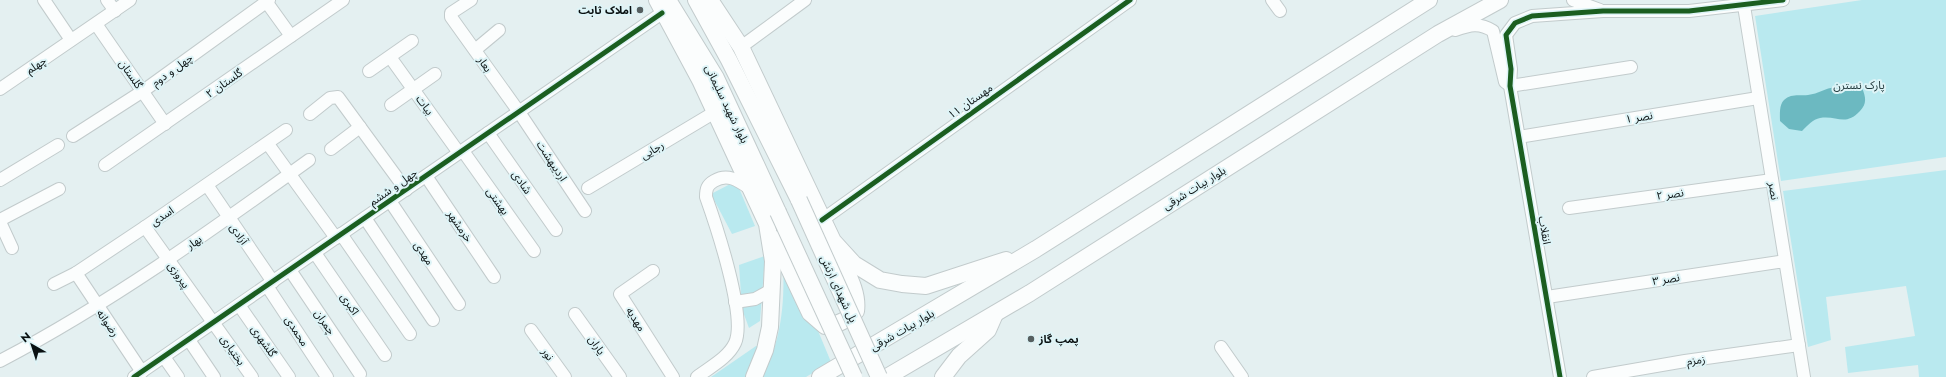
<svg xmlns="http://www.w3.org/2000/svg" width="1946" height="377" font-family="Jost,'Noto Sans Arabic',sans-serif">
	<rect width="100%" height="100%" fill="#e4f0f1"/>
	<g fill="#b9e9ef">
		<path d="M1862,0h84v157l-165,24 -26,-165z"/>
		<path d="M1946,170v207h-27l-1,-12 -70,8 -3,-26 70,-11 -9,-50 -80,11 5,43 -23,7 -25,-156z"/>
		<path d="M736,181l19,45 -23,8 -21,-40z"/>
		<path d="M765,256l-5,65 -11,7 -7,-19 -3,-44z"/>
		<path d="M783,265l33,61 15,36 -25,15h-44c19,-34 23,-74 21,-112z"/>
		<path d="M756,346h4l-14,31h-35z"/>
	</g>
	<path fill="#6cb9c1" d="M1853,84l9,4c4,9 5,16 -2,23 -15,16 -23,4 -40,7 -7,1 -13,8 -18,13l-13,-2 -9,-8c0,-7 -1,-16 4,-21 7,-7 16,-4 24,-5 13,-1 20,-11 36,-6z"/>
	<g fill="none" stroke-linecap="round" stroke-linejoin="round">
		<defs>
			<g id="minor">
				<path d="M44,0l27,40"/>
				<path d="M107,0l8,11"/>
				<path d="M265,0l26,36"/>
				<path d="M471,0l-20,13v4l68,95 66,99"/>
				<path d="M1272,0l8,11"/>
				<path d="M1573,0l27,10"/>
				<path d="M1744,6l60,371"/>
				<path d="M96,24l69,100"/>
				<path d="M1455,30c15,-5 24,-8 38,1l12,51 3,2"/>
				<path d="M741,47l64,-47"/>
				<path d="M475,50l24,-20"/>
				<path d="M390,57l69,96"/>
				<path d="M369,71l43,-30"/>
				<path d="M1510,86l121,-19"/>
				<path d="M0,89l130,-89"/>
				<path d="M391,105l44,-31"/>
				<path d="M310,114l20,-16 8,-1 68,93"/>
				<path d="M488,133l68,97"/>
				<path d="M73,136l70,-45 126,-91"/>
				<path d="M1519,137l239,-39"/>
				<path d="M268,144l68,94"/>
				<path d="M331,149l29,-22"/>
				<path d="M463,151l71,100"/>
				<path d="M105,165l238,-165"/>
				<path d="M426,176l68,101"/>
				<path d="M0,180l58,-35"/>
				<path d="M207,185l66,97"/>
				<path d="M588,188l127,-76"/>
				<path d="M390,201l69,103"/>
				<path d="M1569,208l203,-28"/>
				<path d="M365,218l68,102"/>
				<path d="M0,220l59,-31"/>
				<path d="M822,220l308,-220"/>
				<path d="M0,222l12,26"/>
				<path d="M145,227l107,150"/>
				<path d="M341,234l69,100"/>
				<path d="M315,253l70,102"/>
				<path d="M290,270l70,104"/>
				<path d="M653,271l-33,23 53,83"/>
				<path d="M76,273l66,99"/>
				<path d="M54,284l22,-11 69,-46 141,-97"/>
				<path d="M267,286l60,91"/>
				<path d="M1547,297l238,-36"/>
				<path d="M735,302l20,-3 18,-10"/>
				<path d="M239,305l50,72"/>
				<path d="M575,314l45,63"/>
				<path d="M531,330l34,47"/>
				<path d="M189,340l25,37"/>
				<path d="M1221,347l21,30"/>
				<path d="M164,357l14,20"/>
				<path d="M0,361c109,-57 209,-129 309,-201"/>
				<path d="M134,377l528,-364"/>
				<path d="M697,377c13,-10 31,-19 38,-34 12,-26 -19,-118 -29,-146 0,-8 1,-12 8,-16 15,-9 26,1 38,9"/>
				<path d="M1560,377l-50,-291 1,-17 -5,-34 9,-12 17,-7 71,-5h86l94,-11"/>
				<path d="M1593,377l92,-16 114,-16"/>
			</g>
			<g id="major">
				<path d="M657,0l43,80 67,144 6,37 -3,66 -5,23 -11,27"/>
				<path d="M668,0l48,78 62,134"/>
				<path d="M696,0l33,60 70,140"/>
				<path d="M710,0l31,47 92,194 21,23 26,16 22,4 24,2 80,-26"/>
				<path d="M775,239l35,74 15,13c14,-2 21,-5 31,-15 3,-20 -11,-41 -18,-58"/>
				<path d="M820,377l216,-128 393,-249"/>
				<path d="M887,377l143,-84 408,-259 62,-34"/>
				<path d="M943,377l16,-21 29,-26 7,-16"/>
			</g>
		</defs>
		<use href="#minor" stroke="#c2cbcc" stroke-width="14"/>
		<use href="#major" stroke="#c2cbcc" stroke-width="18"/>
		<use href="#minor" stroke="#fbfdfd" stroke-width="12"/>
		<use href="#major" stroke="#fbfdfd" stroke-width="16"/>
		<defs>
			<g id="major-bridge">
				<path d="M799,200l80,177"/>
				<path d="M778,212l76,165"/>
			</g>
		</defs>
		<use href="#major-bridge" stroke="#c2cbcc" stroke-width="18" stroke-linecap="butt"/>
		<use href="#major-bridge" stroke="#fbfdfd" stroke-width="16"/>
		<defs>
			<g id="cycleway">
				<path d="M822,220l308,-220"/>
				<path d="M134,377l528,-364"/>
				<path d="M1560,377l-50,-291 1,-17 -5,-34 9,-12 17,-7 71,-5h86l94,-11"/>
			</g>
		</defs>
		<use href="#cycleway" stroke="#def4f7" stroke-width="8"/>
		<use href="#cycleway" stroke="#1b5e20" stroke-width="5"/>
	</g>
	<g fill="#565f60" stroke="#def4f7" stroke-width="1.5">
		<circle cx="640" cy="10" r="4"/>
		<circle cx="1031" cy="339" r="4"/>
	</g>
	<g text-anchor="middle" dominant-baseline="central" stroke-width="4" stroke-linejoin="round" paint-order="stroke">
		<g font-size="11" font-weight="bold" fill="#0a1112" stroke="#def4f7" text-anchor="end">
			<text x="632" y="10">املاک ثابت</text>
			<text x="1039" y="339" text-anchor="start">پمپ گاز</text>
		</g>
		<g font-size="11" fill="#0a1112" stroke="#def4f7">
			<text transform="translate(485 64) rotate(55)">بعار</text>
			<text transform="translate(36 65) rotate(-34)">چهلم</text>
			<text transform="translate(172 70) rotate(-36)">چهل و دوم</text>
			<text transform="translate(131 74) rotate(55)">گلستان</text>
			<text transform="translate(224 83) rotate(-35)">گلستان ۲</text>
			<text transform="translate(970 101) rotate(-35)">مهستان ۱۱</text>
			<text transform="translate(727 104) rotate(64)">بلوار شهید سلیمانی</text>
			<text transform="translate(425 105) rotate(54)">بیات</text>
			<text transform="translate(1639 117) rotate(-9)">نصر ۱</text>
			<text transform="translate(652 150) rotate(-31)">رجایی</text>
			<text transform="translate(552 161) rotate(57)">اردیبهشت</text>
			<text transform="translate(522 182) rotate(55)">شادی</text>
			<text transform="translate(393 187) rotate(-35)">چهل و ششم</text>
			<text transform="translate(1194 188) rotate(-32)">بلوار بیات شرقی</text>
			<text transform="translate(1774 191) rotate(81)">نصر</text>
			<text transform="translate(1670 194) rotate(-8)">نصر ۲</text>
			<text transform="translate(498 201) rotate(55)">بهشتی</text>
			<text transform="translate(162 216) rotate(-34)">اسدی</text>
			<text transform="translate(460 226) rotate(56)">خرمشهر</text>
			<text transform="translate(1545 230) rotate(80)">انقلاب</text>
			<text transform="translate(239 234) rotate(55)">آزادی</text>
			<text transform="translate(194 242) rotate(-35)">بهار</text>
			<text transform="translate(424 253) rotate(56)">مهدی</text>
			<text transform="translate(179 275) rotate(54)">پیروزی</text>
			<text transform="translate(1666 279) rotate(-9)">نصر ۳</text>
			<text transform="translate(839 289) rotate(65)">پل شهدای ارتش</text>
			<text transform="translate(350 304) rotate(56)">اکبری</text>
			<text transform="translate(636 319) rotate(58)">مهدیه</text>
			<text transform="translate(325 322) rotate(56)">چمران</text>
			<text transform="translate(108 323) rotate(55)">رضوانه</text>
			<text transform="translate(902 330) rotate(-30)">بلوار بیات شرقی</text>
			<text transform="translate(297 331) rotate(57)">محمدی</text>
			<text transform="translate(264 341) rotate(55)">گلشهری</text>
			<text transform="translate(597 345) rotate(55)">یاران</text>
			<text transform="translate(233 350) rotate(55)">بختیاری</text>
			<text transform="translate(548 354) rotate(54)">نور</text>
			<text transform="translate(1696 360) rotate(-8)">زمزم</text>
		</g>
		<g font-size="11" fill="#21393c" stroke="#def4f7">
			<text x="1859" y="85">پارک نسترن</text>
		</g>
	</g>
	<g transform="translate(32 345) rotate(321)" stroke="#def4f7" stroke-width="3" paint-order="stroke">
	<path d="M0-3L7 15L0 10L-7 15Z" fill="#0a1112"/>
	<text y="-6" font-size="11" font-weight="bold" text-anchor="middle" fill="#0a1112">N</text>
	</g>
</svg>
